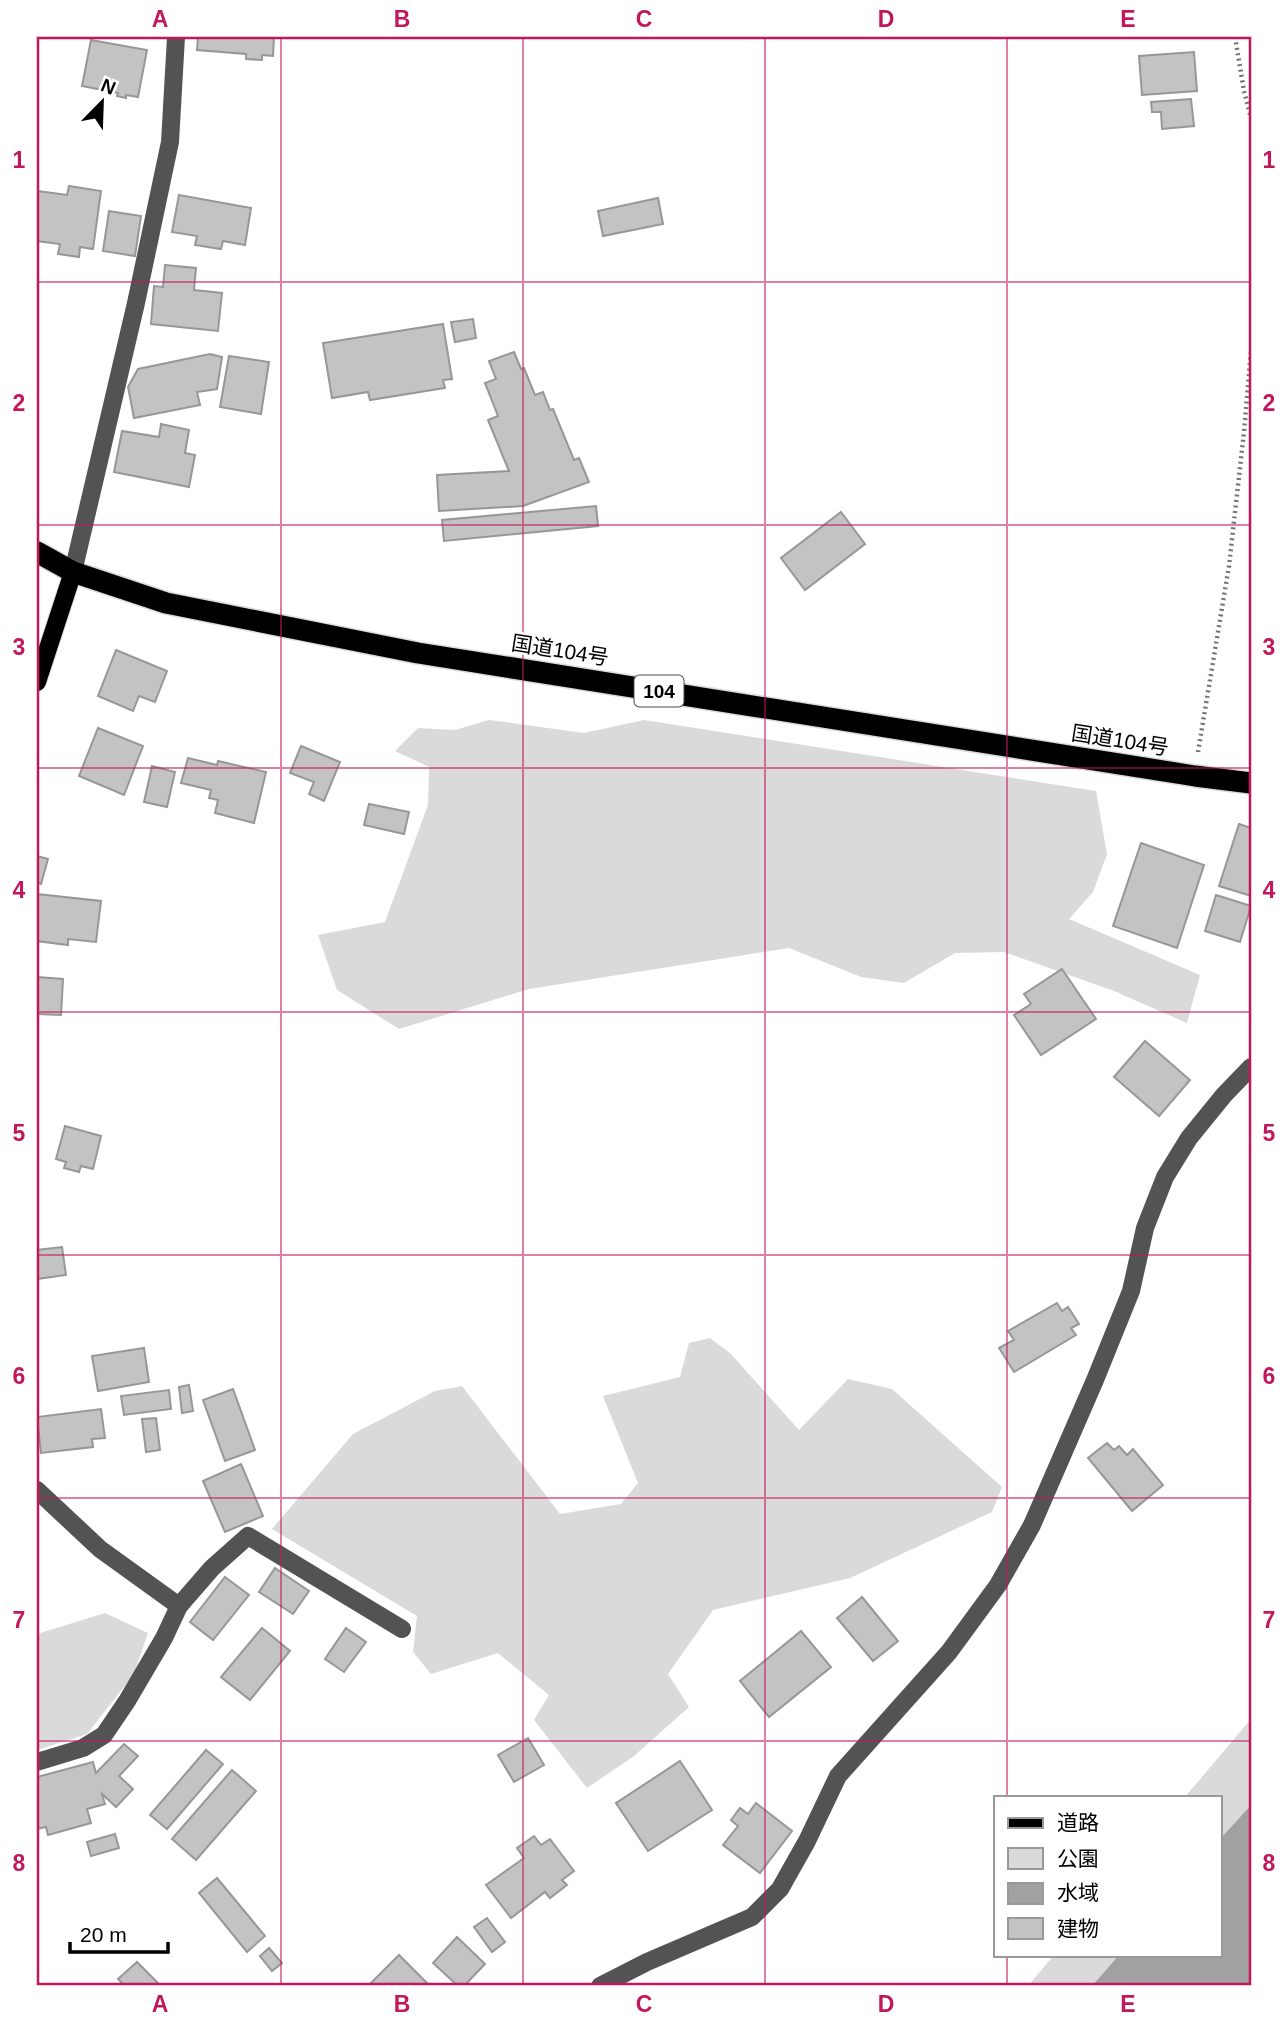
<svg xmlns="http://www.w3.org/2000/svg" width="1288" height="2023" font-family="Helvetica,'Noto Sans JP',sans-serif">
	<rect width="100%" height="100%" fill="#fff"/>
	<g fill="#dadada">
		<path d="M489,720l95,13 60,-13 452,71 11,63 -14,38 -24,27 131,56 -13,48 -73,-32 -110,-39 -49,1 -51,30 -43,-6 -72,-29 -260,41 -130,40 -62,-39 -19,-55 67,-13 43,-117 1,-38 -34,-16 23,-23 37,2z"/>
		<path d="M710,1338l21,16 68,76 49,-51 44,10 110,98 -10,25 -142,66 -137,32 -45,64 21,33 -55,49 -47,32 -53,-68 15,-25 -51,-42 -67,21 -18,-22 4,-36 -145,-87 81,-95 82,-43 27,-5 98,128 61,-10 17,-21 -35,-87 77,-19 9,-34z"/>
		<path d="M105,1613l43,20 -14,41 -47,60 -50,16v-116z"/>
		<path d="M1251,1719v86l-31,34v-42h-35z"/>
		<path d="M1054,1955h65l-27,31h-64z"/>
	</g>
	<path fill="#a1a1a1" d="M1251,1805v181h-159l27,-31h101v-116z"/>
	<g fill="#c3c3c3" stroke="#979797" stroke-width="2">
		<path d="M198,37h76l-1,19 -11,-1v5l-16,-1v-5l-49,-4z"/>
		<path d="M91,40l56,10 -9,47 -12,-2v3l-9,-2 1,-3 -36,-7z"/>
		<path d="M1194,52l3,39 -55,4 -3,-39z"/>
		<path d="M1191,99l3,27 -32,3 -1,-17h-9l-1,-10z"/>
		<path d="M69,186l32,5 -8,58 -13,-2 -1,10 -21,-3 2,-10 -23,-3v-50l30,4z"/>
		<path d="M179,195l72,13 -6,37 -22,-4 -2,8 -26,-4 2,-9 -25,-4z"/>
		<path d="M658,198l5,26 -60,12 -5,-25z"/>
		<path d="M109,211l32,5 -6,40 -32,-5z"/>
		<path d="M165,265l31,3 -2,22 28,3 -4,38 -67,-7 3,-38 9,1z"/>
		<path d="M473,319l3,19 -21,4 -4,-20z"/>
		<path d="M443,324l9,55 -9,1 2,8 -75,12 -2,-8 -36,6 -9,-55z"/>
		<path d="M514,352l7,17 3,-1 11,27 8,-3 7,18 3,-1 21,51 5,-2 10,24 -66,24 -84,5 -2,-36 72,-4 -21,-51 10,-4 -13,-33 11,-4 -7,-18z"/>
		<path d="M210,354l12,3 -5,32 -20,3 3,13 -66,13 -6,-31 10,-18z"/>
		<path d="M229,356l40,6 -8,52 -41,-7z"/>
		<path d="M161,424l28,6 -4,23 10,2 -6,32 -75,-15 8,-41 37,6z"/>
		<path d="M596,506l2,20 -154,15 -2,-21z"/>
		<path d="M841,512l24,32 -60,46 -24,-32z"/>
		<path d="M116,650l51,21 -12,31 -16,-6 -6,15 -35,-15z"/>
		<path d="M98,728l45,18 -19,49 -45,-19z"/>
		<path d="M301,746l39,16 -16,39 -15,-7 5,-12 -24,-9z"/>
		<path d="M188,758l29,7 1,-4 48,11 -12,51 -39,-10 3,-13 -9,-2 2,-8 -30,-7z"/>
		<path d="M152,766l23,6 -8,35 -23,-5z"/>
		<path d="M369,804l40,8 -5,22 -40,-9z"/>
		<path d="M1239,824l12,4v68l-32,-10z"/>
		<path d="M1141,843l63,22 -27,83 -64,-22z"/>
		<path d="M37,856l11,3 -7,25 -4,-2z"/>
		<path d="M37,894l64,7 -5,41 -28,-3v6l-31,-4z"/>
		<path d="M1216,895l35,11 -11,36 -35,-11z"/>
		<path d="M1062,969l34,50 -55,36 -27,-40 17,-11 -7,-10z"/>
		<path d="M37,977l26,2 -2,36 -24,-1z"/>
		<path d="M1145,1041l45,39 -31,36 -45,-39z"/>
		<path d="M65,1126l36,10 -8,33 -12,-3 -2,6 -15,-4 2,-6 -10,-3z"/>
		<path d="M62,1247l4,28 -29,4v-29z"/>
		<path d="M1057,1303l5,8 6,-4 11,17 -8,4 5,7 -62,37 -15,-24 15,-8 -6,-9z"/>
		<path d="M144,1348l5,34 -51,9 -6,-35z"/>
		<path d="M189,1385l4,26 -11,2 -3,-26z"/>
		<path d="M233,1389l22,61 -30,11 -22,-61z"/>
		<path d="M169,1390l2,19 -47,6 -3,-19z"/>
		<path d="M101,1409l4,29 -13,1 1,8 -52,6 -4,-36z"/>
		<path d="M156,1418l4,32 -14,2 -4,-33z"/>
		<path d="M1107,1443l7,7 5,-4 8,9 6,-6 30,36 -31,26 -44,-53z"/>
		<path d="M241,1464l22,52 -38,16 -22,-51z"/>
		<path d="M275,1568l34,23 -16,23 -34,-22z"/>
		<path d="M225,1577l24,18 -36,45 -23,-18z"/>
		<path d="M862,1597l36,44 -25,20 -36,-43z"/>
		<path d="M262,1628l28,23 -40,49 -29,-23z"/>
		<path d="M346,1628l20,14 -22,30 -19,-13z"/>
		<path d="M801,1631l30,36 -62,50 -29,-36z"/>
		<path d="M528,1738l16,27 -30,17 -16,-27z"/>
		<path d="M124,1744l14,12 -19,20 14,13 -17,18 -14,-13 3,10 -18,5 4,14 -43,12 -2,-8 -9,2v-52l56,-15 3,11z"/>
		<path d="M206,1750l17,14 -56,65 -17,-14z"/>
		<path d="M680,1761l32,49 -64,41 -32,-48z"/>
		<path d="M232,1770l24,21 -60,69 -24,-21z"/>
		<path d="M756,1803l36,28 -32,42 -37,-28 15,-19 -7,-6 9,-12 8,6z"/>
		<path d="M115,1834l4,14 -28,8 -4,-14z"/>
		<path d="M534,1836l7,9 9,-6 24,32 -12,9 5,5 -17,13 -5,-6 -34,26 -25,-33 38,-27 -7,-10z"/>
		<path d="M217,1878l48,58 -18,16 -48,-59z"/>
		<path d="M487,1918l18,24 -13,10 -18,-25z"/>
		<path d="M457,1937l28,27 -21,22h-6l-25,-23z"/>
		<path d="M269,1948l13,15 -10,8 -12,-15z"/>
		<path d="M399,1955l31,31h-62z"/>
		<path d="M137,1962l24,24h-36l-7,-7z"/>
	</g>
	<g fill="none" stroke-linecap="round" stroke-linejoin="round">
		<defs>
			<path id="major" d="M37,682l36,-110"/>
			<path id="highway" d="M37,552l36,20 93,31 252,50 777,123 56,7"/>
		</defs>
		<use href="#major" stroke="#dbdbdb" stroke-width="20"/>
		<use href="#highway" stroke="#dbdbdb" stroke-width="24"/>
		<g stroke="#757575" stroke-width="4.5" stroke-dasharray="2 3.5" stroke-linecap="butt">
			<path d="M1235,37l9,54 7,27"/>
			<path d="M1198,752l31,-186 15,-134 7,-81"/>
		</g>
		<g stroke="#535353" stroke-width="18">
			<path d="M73,572l63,-269 34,-161 6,-105"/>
			<path d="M37,1490l63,59 79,57"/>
			<path d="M37,1762l46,-14 21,-13 23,-34 37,-63 15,-32 33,-38 36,-32 154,93"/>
			<path d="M600,1986l47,-24 105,-45 28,-28 27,-48 31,-65 111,-124 49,-67 34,-60 63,-145 36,-89 14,-63 20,-51 24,-39 35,-43 27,-28"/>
		</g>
		<use href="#major" stroke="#000" stroke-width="18"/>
		<use href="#highway" stroke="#000" stroke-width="21"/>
	</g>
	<path fill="none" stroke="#c2185b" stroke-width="2" stroke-opacity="0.55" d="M281,37v1949M523,37v1949M765,37v1949M1007,37v1760M37,282h1214M37,525h1214M37,768h1214M37,1012h1214M37,1255h1214M37,1498h1214M37,1741h1214M1007,1955v31"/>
	<g text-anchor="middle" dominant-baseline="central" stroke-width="5" stroke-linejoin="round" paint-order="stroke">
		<rect fill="#fff" stroke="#4c4c4c" stroke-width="2" x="634.5" y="675.5" width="49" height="31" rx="5"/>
		<g font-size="19" font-weight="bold" fill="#000">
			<text x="659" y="691">104</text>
		</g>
		<g font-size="21" fill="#000" stroke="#fff">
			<text transform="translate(560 650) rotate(9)">国道104号</text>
			<text transform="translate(1120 740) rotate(9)">国道104号</text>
		</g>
	</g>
	<rect width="1288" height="2023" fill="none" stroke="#ffffff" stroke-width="77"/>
	<rect x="994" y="1796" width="228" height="161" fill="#ffffff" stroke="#999999" stroke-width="2"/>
	<rect x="1008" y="1818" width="35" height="10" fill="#000000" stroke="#999999" stroke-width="2"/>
	<text x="1057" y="1830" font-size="21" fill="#000000">道路</text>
	<rect x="1008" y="1848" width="35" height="21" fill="#dadada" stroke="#999999" stroke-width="2"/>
	<text x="1057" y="1866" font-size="21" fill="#000000">公園</text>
	<rect x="1008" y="1883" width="35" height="21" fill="#a1a1a1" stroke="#999999" stroke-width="2"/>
	<text x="1057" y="1900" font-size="21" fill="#000000">水域</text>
	<rect x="1008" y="1918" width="35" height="21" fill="#c3c3c3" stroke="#999999" stroke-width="2"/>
	<text x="1057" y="1936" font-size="21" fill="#000000">建物</text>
	<g transform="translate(102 102) rotate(23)" stroke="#ffffff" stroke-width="5" paint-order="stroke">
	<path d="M0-5L12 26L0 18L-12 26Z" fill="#000000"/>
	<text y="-10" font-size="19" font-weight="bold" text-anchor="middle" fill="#000000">N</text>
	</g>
	<path d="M70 1942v10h98v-10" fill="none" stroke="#000000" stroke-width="3.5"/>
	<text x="80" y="1942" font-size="21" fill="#000000" stroke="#ffffff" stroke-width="5" paint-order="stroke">20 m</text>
	<rect x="38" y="38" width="1212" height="1946" fill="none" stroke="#c2185b" stroke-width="2.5"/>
	<g font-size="23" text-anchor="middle" font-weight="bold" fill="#c2185b">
		<text x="160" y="27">A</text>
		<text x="402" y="27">B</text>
		<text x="644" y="27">C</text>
		<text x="886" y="27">D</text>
		<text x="1128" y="27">E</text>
		<text x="19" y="168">1</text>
		<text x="1269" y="168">1</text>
		<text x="19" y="411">2</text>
		<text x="1269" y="411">2</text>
		<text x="19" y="655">3</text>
		<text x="1269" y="655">3</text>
		<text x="19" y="898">4</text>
		<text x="1269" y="898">4</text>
		<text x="19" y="1141">5</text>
		<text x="1269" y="1141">5</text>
		<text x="19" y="1384">6</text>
		<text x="1269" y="1384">6</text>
		<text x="19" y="1628">7</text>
		<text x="1269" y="1628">7</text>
		<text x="19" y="1871">8</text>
		<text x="1269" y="1871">8</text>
		<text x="160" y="2012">A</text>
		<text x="402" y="2012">B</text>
		<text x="644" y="2012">C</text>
		<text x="886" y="2012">D</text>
		<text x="1128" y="2012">E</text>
	</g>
</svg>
